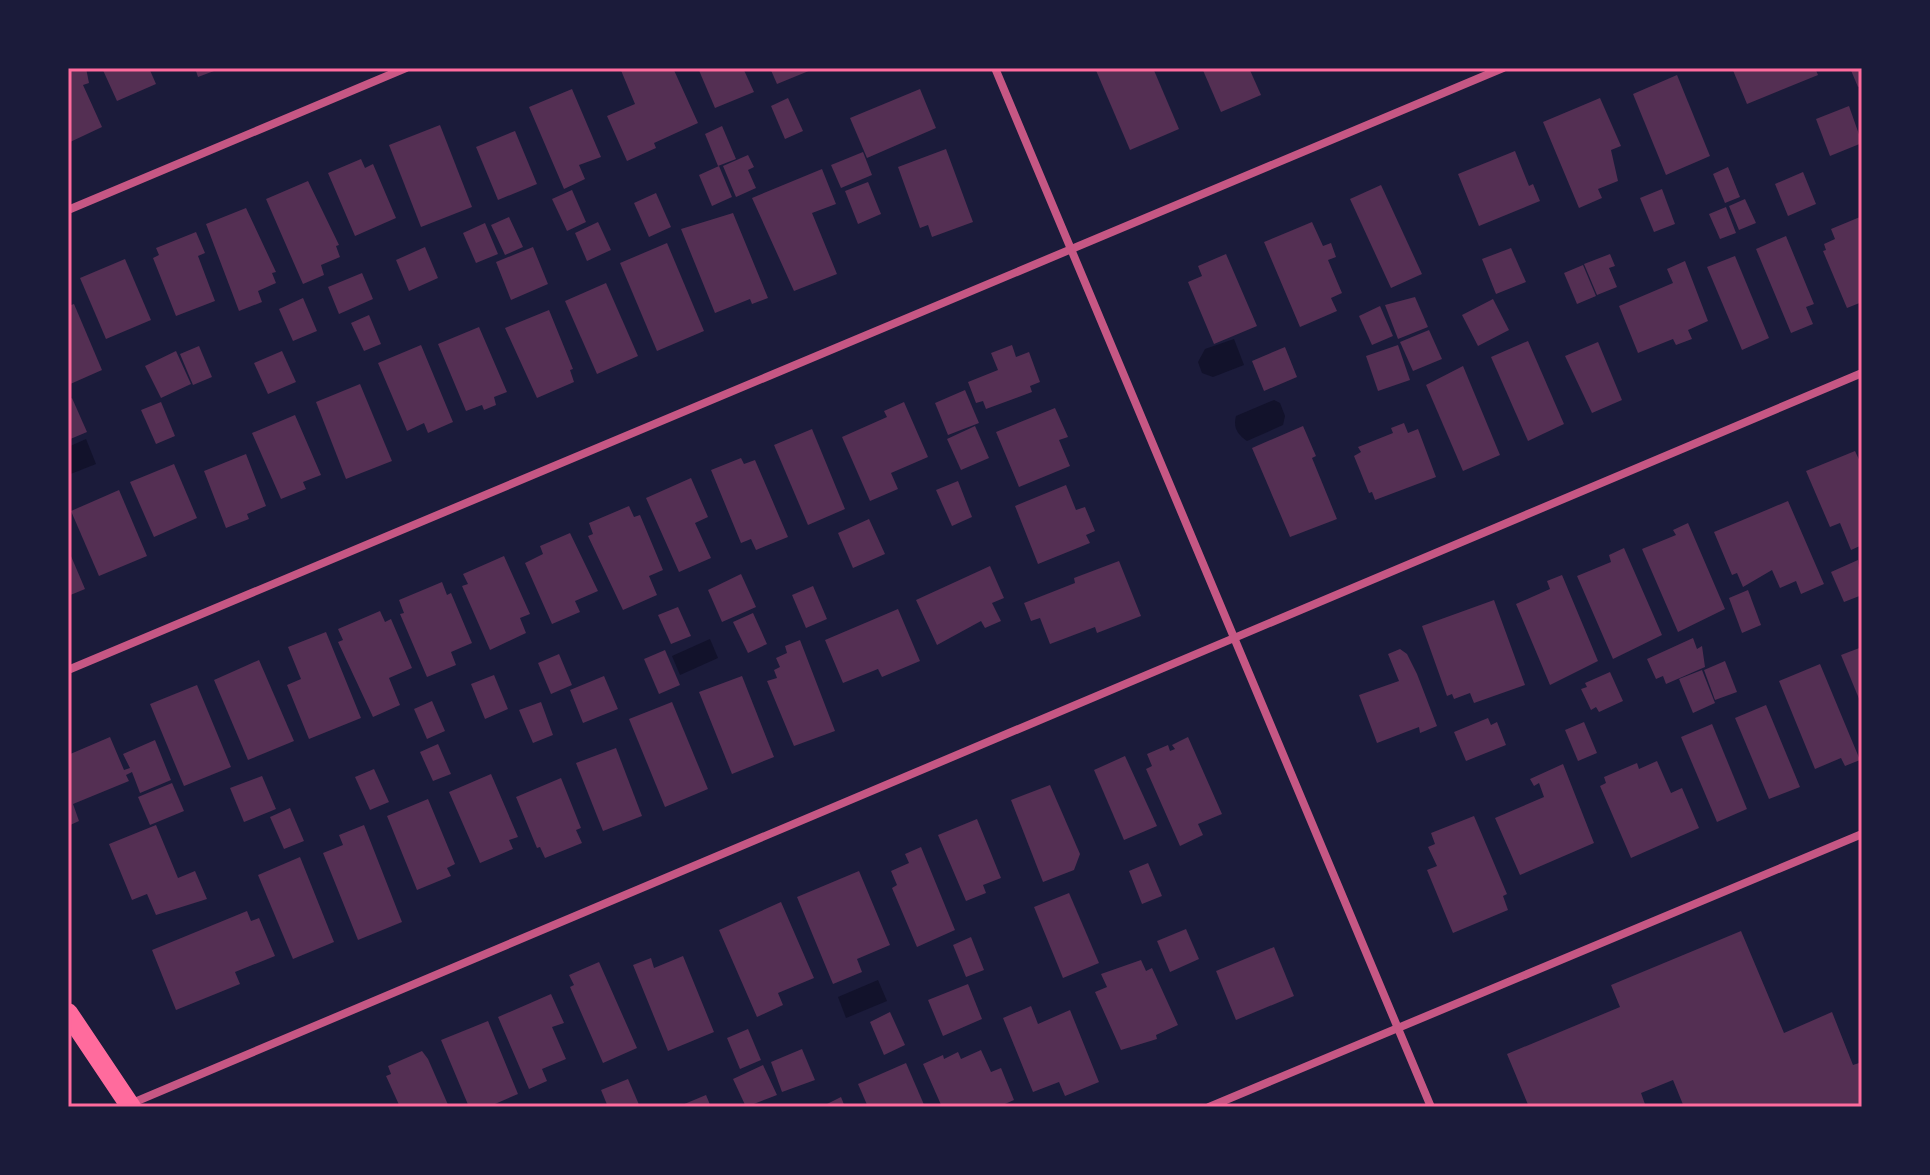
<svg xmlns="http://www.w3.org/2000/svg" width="1930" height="1175" font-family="Lora,serif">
	<rect width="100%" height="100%" fill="#1b1b3a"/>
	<g fill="#12122b">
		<path d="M1234,339l10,26 -31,12 -11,-4 -4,-11 7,-13z"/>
		<path d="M1274,400l6,3 5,13 -2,9 -36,16c-10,-7 -14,-14 -11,-25z"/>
		<path d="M86,439l10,25 -28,11v-28z"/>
		<path d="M710,639l8,19 -38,17 -8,-19z"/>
		<path d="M878,980l9,21 -41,17 -8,-21z"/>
	</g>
	<g fill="#542f53">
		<path d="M68,68h18l3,15 -6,2 19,42 -34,16z"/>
		<path d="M102,68h47l7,16 -39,17z"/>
		<path d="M195,68h18l1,3 -16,6z"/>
		<path d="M620,68h53l25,55 -44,20 2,5 -29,13 -20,-45 28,-12z"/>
		<path d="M698,68h45l11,24 -39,16z"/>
		<path d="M770,68h46l-39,16z"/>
		<path d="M1095,68h58l26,61 -49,21z"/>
		<path d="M1202,68h47l12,27 -40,17z"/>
		<path d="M1732,68h83l3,7 -71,29z"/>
		<path d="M1850,68h12v17l-4,2z"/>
		<path d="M1677,75l33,81 -44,19 -33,-81z"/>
		<path d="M572,89l29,68 -22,8 6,14 -21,10 -35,-82z"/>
		<path d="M920,89l16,39 -69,30 -17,-40z"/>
		<path d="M788,98l15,33 -18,8 -14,-33z"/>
		<path d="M1600,98l21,48 -10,4 7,31 -20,8 4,9 -23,10 -36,-86z"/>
		<path d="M1849,106l13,37 -32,13 -14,-37z"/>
		<path d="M440,125l32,82 -51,20 -32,-82z"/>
		<path d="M722,126l14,33 -18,7 -13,-32z"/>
		<path d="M515,131l22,53 -39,16 -22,-53z"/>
		<path d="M946,149l27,73 -41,15 -4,-12 -8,3 -22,-61z"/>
		<path d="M1515,151l14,35 4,-2 7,17 -61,25 -21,-52z"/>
		<path d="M863,152l9,23 -31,13 -10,-23z"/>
		<path d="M748,155l6,12 -6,3 8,18 -20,9 -13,-31z"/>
		<path d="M361,159l4,9 8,-4 23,54 -41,18 -27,-63z"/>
		<path d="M719,166l13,31 -20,9 -13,-31z"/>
		<path d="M1728,167l12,30 -15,6 -12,-29z"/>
		<path d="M822,169l14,35 -24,9 25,61 -43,17 -42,-93z"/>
		<path d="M1803,172l13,32 -28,12 -13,-32z"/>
		<path d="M308,181l31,64 -3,1 4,11 -19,8 3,10 -21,9 -37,-85z"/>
		<path d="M868,182l13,32 -23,10 -13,-33z"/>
		<path d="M1381,185l41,89 -31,14 -41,-89z"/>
		<path d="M1662,189l13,35 -21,8 -14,-34z"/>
		<path d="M572,190l14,32 -19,9 -15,-32z"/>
		<path d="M656,193l15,34 -22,10 -15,-34z"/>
		<path d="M1745,199l11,24 -17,7 -10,-24z"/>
		<path d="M1726,207l10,26 -16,6 -11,-25z"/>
		<path d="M246,208l30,64 -4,1 4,10 -18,8 4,11 -23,9 -33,-87z"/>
		<path d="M733,213l35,85 -16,6 -2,-5 -35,14 -34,-84z"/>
		<path d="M509,217l14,30 -18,8 -14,-30z"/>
		<path d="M1860,217l2,85 -15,6 -24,-57 3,-1 -2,-6 11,-5 -4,-10z"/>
		<path d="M598,222l13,28 -24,11 -12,-28z"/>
		<path d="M1312,222l11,24 8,-3 5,14 -8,3 14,33 -11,5 6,13 -37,16 -36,-85z"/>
		<path d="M485,223l13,31 -22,9 -13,-30z"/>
		<path d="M196,232l9,21 -7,3 17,45 -39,15 -23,-58 6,-3 -3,-7z"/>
		<path d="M1786,236l28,68 -8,3 7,17 -22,9 -35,-84z"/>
		<path d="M667,243l37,88 -47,20 -37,-88z"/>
		<path d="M425,247l13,31 -29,13 -13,-31z"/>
		<path d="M533,247l15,37 -37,16 -15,-38z"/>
		<path d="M1511,248l15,34 -30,12 -14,-35z"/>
		<path d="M1226,254l31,72 -43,18 -26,-62 14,-6 -4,-10z"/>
		<path d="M1610,254l5,12 -6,2 8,19 -20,8 -13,-31z"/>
		<path d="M1735,256l34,82 -27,12 -35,-83z"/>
		<path d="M125,259l26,61 -45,19 -26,-61z"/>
		<path d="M1685,261l23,60 -20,9 4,9 -16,6 -3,-6 -35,14 -19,-47 54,-23 -6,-14z"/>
		<path d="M1583,265l13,31 -19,8 -13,-31z"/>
		<path d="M362,273l11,26 -34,15 -11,-27z"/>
		<path d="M606,283l32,73 -41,18 -32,-73z"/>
		<path d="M1415,297l13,30 -30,12 -13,-34z"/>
		<path d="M303,298l14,33 -24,10 -14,-32z"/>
		<path d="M1493,299l16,31 -31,16 -16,-31z"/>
		<path d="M74,304l28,66 -34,15v-79z"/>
		<path d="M1380,306l13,30 -21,9 -13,-29z"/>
		<path d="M549,310l24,59 -3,1 4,12 -37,16 -32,-70z"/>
		<path d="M369,315l12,29 -17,7 -13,-28z"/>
		<path d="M479,327l28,65 -13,5 2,8 -12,5 -2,-5 -16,6 -28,-67z"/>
		<path d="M1429,330l13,29 -29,12 -13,-29z"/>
		<path d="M1528,341l36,83 -36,17 -37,-84z"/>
		<path d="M1598,342l24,58 -30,13 -27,-57z"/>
		<path d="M421,345l32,77 -25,11 -4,-10 -17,8 -29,-68z"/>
		<path d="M1012,345l4,12 13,-5 11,30 -10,4 2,6 -46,17 -3,-8 -7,2 -8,-21 30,-12 -7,-17z"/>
		<path d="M1398,345l12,35 -32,11 -12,-35z"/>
		<path d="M199,346l13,31 -19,8 -13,-31z"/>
		<path d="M1285,347l12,30 -33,14 -12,-30z"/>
		<path d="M176,351l15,33 -30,14 -16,-32z"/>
		<path d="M282,351l14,31 -28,12 -14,-31z"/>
		<path d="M1463,366l37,89 -37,16 -37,-86z"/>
		<path d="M360,384l32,77 -46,18 -30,-77z"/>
		<path d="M965,390l14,33 -31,12 -13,-32z"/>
		<path d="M72,398l15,34 -19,8v-40z"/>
		<path d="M161,402l14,34 -19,8 -15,-34z"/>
		<path d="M904,402l24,55 -37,16 7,16 -28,12 -28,-64 45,-20 -3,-6z"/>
		<path d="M1055,408l13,29 -9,3 11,26 -51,21 -23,-55z"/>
		<path d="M295,415l26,60 -18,7 3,7 -25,10 -29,-66z"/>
		<path d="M1404,423l4,10 10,-4 18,48 -61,23 -3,-8 -3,1 -15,-37 7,-4 -3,-5 35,-14 -2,-5z"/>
		<path d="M975,426l14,32 -28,12 -14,-31z"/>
		<path d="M1303,426l13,30 -4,2 25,61 -47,18 -38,-89z"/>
		<path d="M812,429l33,80 -37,16 -34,-80z"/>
		<path d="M1855,451l7,15v79l-11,5 -11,-27 -10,4 -24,-56z"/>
		<path d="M246,454l20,52 -19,8 2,5 -23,9 -22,-57z"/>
		<path d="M741,458l3,6 11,-4 33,77 -32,13 -5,-11 -10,4 -30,-73z"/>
		<path d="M174,464l23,54 -43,19 -24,-55z"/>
		<path d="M691,478l17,39 -13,6 16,35 -32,14 -33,-74z"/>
		<path d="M958,481l14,36 -20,9 -16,-36z"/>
		<path d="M1066,485l10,25 9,-3 10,24 -9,4 4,8 -52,21 -23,-58z"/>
		<path d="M119,490l28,66 -48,20 -28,-65z"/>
		<path d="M1788,501l36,83 -23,10 -5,-13 -16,7 -8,-18 -29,17 -6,-14 -5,2 -18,-43z"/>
		<path d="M629,506l5,11 6,-2 23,55 -14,6 8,19 -34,15 -35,-74 5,-2 -4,-11z"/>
		<path d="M869,519l16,35 -32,14 -15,-35z"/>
		<path d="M1688,523l37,86 -47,23 -36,-83 34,-14 -3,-5z"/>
		<path d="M570,533l28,58 -23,10 5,11 -28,12 -27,-61 18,-9 -3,-8z"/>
		<path d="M1624,548l38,87 -49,24 -36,-83 34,-14 -2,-7z"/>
		<path d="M68,549l17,40 -17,7z"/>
		<path d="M504,556l26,58 -10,4 6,15 -36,17 -28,-64 6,-2 -5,-10z"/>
		<path d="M1858,560l4,35 -18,7 -13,-30z"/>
		<path d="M1119,561l22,55 -44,17 -2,-6 -45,17 -10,-26 -9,3 -7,-18 51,-20 -1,-5z"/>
		<path d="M990,566l14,32 -12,5 9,18 -16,7 -4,-7 -44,24 -21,-45z"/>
		<path d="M741,574l15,33 -34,15 -14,-32z"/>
		<path d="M1562,575l36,86 -48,24 -34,-81 34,-15 -3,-8z"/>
		<path d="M442,582l5,13 4,-2 21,50 -21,9 5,13 -29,12 -27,-63 4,-1 -5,-13z"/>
		<path d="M813,586l14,33 -21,9 -14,-33z"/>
		<path d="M1748,590l13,35 -19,8 -13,-35z"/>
		<path d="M1494,600l31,85 -51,18 -4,-10 -16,6 -2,-5 -5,2 -25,-70z"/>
		<path d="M678,607l13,29 -20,8 -13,-29z"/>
		<path d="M898,609l22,52 -38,16 -4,-8 -35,14 -18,-43z"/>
		<path d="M380,611l5,11 6,-3 21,49 -23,10 11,27 -27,12 -35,-75 5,-2 -5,-11z"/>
		<path d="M753,613l14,31 -19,9 -15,-31z"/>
		<path d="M326,632l35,86 -52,21 -22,-54 14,-6 -13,-32z"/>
		<path d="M1693,638l4,11 5,-3 3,21 -39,17 -3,-8 -7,3 -9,-20z"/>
		<path d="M800,640l35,91 -41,15 -27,-65 10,-3 -3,-8 6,-3 -4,-9 11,-5 -2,-7z"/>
		<path d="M1862,647v59l-21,-51z"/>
		<path d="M1400,649l7,5 10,20 20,52 -17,7 -1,-6 -42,16 -18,-48 40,-14 -11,-27z"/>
		<path d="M665,650l15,35 -21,9 -15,-35z"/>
		<path d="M559,654l13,31 -21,9 -13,-31z"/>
		<path d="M259,660l35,81 -46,19 -34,-80z"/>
		<path d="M1725,661l12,31 -22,8 -11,-30z"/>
		<path d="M1820,664l40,96 -15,6 -4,-8 -26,11 -36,-88z"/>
		<path d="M1702,670l13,33 -22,10 -14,-34z"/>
		<path d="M1610,672l13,29 -24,11 -3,-5 -5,3 -10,-21 6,-2 -2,-4z"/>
		<path d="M494,675l14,34 -23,10 -14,-35z"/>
		<path d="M604,676l14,33 -35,14 -13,-33z"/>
		<path d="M742,676l32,81 -42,17 -33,-82z"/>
		<path d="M197,685l34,82 -47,19 -34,-82z"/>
		<path d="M432,701l13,30 -18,8 -13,-30z"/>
		<path d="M541,702l12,33 -20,8 -14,-33z"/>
		<path d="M672,702l36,87 -43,18 -36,-88z"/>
		<path d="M1766,705l34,82 -31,12 -34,-81z"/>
		<path d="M1488,718l3,7 6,-3 9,23 -40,16 -12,-29z"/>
		<path d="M1584,722l13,31 -19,8 -13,-31z"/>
		<path d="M1712,724l35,85 -30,13 -36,-85z"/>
		<path d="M110,737l14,33 6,-2 -7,-14 32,-14 16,40 -31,13 -8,-21 -6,3 3,6 -56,23 6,17 -11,5v-71z"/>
		<path d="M1188,737l34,77 -24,10 5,11 -23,11 -34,-77 6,-3 -5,-12 21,-9 2,6 5,-2 -3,-4z"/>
		<path d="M438,744l13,30 -18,7 -13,-29z"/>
		<path d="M616,748l26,68 -39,15 -27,-68z"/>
		<path d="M1125,756l32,70 -33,14 -30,-70z"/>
		<path d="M1657,761l14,32 11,-5 17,40 -68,30 -31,-72 6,-3 -2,-6 33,-14 2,6z"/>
		<path d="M1563,764l31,79 -74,32 -25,-57 49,-21 -5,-14 -5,3 -4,-7z"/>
		<path d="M374,769l15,33 -19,8 -15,-33z"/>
		<path d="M491,774l27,63 -9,3 4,9 -33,14 -31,-71z"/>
		<path d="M262,776l14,33 -32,13 -14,-34z"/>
		<path d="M561,778l20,50 -5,2 6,13 -37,15 -5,-11 -3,1 -21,-51z"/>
		<path d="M172,783l12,28 -34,14 -12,-28z"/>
		<path d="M1050,785l30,69 -6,16 -31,12 -32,-82z"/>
		<path d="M428,799l27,65 -8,4 4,8 -34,14 -30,-74z"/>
		<path d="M290,808l14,33 -20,8 -14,-32z"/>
		<path d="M1474,816l33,78 -4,2 5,14 -55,23 -26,-63 10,-4 -9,-19 7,-3 -4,-11z"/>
		<path d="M977,819l24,59 -18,7 3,8 -20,8 -28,-66z"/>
		<path d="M156,825l22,53 17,-7 12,28 -51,16 -9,-21 -15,6 -23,-56z"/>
		<path d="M364,825l38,97 -44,18 -35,-87 20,-8 -4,-10z"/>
		<path d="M921,847l34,83 -38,17 -25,-59 5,-3 -6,-14 18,-8 -4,-9z"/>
		<path d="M300,857l34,85 -41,17 -35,-84z"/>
		<path d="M1148,863l14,33 -20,8 -13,-33z"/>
		<path d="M859,871l31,74 -33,14 5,13 -29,12 -36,-87z"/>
		<path d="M1069,893l30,70 -36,15 -29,-71z"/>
		<path d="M781,902l33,76 -36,15 5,12 -26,12 -38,-87z"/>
		<path d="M247,911l4,10 8,-3 16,38 -40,16 5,12 -64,26 -24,-60z"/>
		<path d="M1186,929l13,30 -29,13 -13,-31z"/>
		<path d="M1741,931l43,102 48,-21 21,53 9,-3v45h-178l-11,-27 -32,13 5,14h-117l-22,-53 113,-47 -9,-22z"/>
		<path d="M971,937l13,33 -18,7 -13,-32z"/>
		<path d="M1274,947l20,49 -58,24 -20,-49z"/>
		<path d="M683,956l31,76 -46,19 -35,-86 18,-7 3,10z"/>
		<path d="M1141,960l5,11 6,-3 26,57 -22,10 1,4 -36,11 -26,-58 12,-5 -6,-13z"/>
		<path d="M599,962l38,86 -34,15 -33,-76 4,-2 -5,-10z"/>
		<path d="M968,984l14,35 -39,17 -15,-36z"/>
		<path d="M551,994l13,29 -12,4 14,32 -24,10 5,12 -18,8 -31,-72z"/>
		<path d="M1031,1006l7,18 32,-14 29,72 -34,14 -6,-14 -26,10 -30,-74z"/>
		<path d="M890,1012l15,33 -21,10 -14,-33z"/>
		<path d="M488,1021l30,73 -30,13h-19l-28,-67z"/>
		<path d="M748,1029l13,31 -21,9 -13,-31z"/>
		<path d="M802,1049l13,31 -33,12 -11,-30z"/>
		<path d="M981,1050l10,22 10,-4 13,32 -16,7h-56l-19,-43 20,-9 1,4 14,-7 3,7z"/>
		<path d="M422,1051l6,8 21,48h-49l-14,-31 5,-2 -3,-8z"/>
		<path d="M906,1063l19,44h-57l-10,-23z"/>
		<path d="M763,1065l14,30 -31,12 -13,-28z"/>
		<path d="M628,1079l12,28h-32l-7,-17z"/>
		<path d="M706,1095l5,12h-28l-1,-2z"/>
		<path d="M841,1097l4,10h-16l-2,-3z"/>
	</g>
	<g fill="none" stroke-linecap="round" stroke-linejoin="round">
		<g stroke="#c65784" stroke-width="8">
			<path d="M995,68l436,1039"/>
			<path d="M68,210l338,-142"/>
			<path d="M68,670l1435,-602"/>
			<path d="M130,1104l1732,-731"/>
			<path d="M1209,1107l653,-273"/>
		</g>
		<path stroke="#ff6b9d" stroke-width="20" d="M68,1013l63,94"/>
	</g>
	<rect width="1930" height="1175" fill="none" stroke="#1b1b3a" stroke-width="140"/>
	<rect x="70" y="70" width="1790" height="1035" fill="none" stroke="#ff6b9d" stroke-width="3"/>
</svg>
